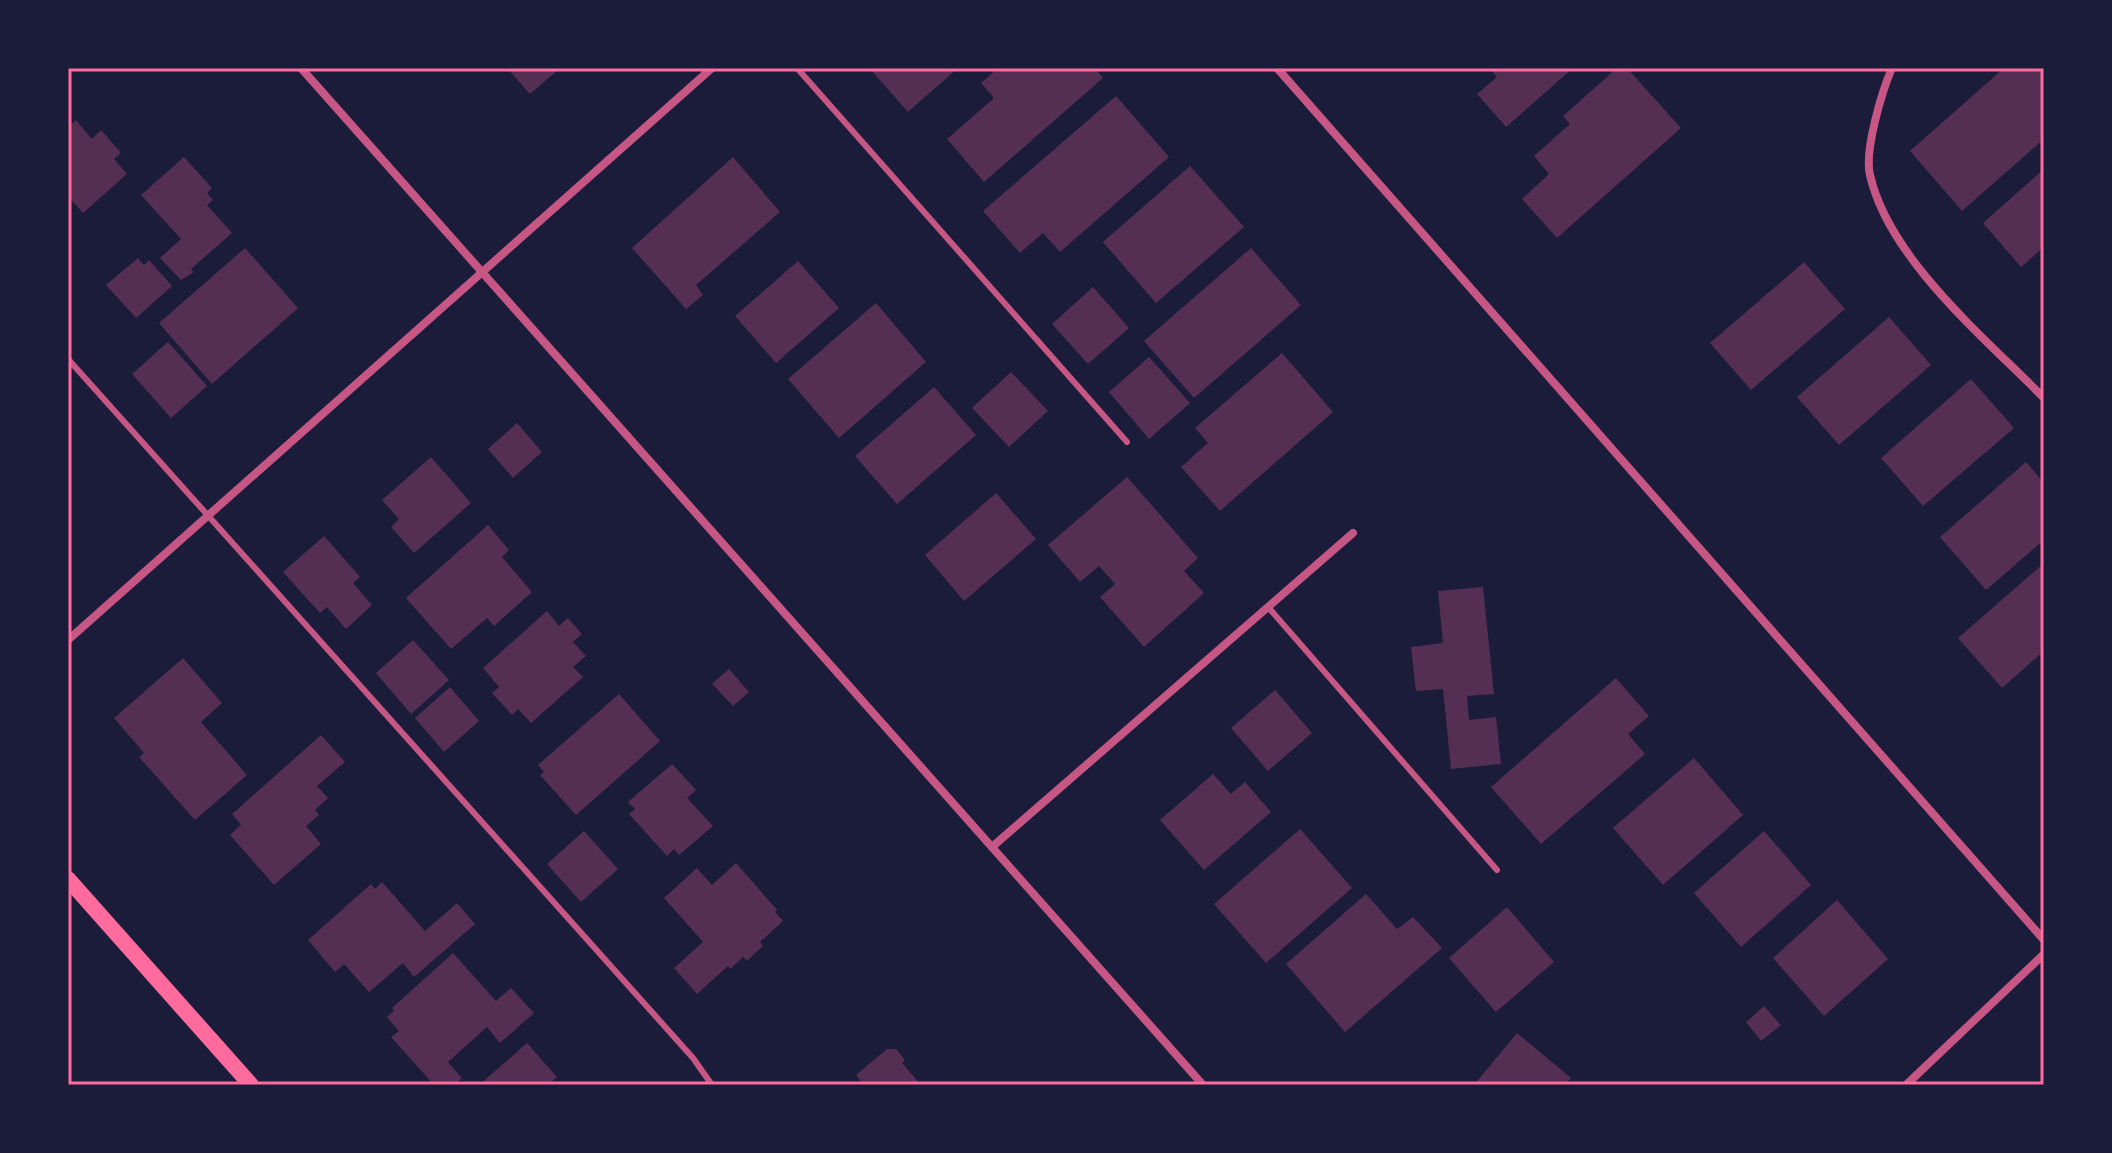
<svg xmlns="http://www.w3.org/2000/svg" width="2112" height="1153" font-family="'Asap Condensed',sans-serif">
	<rect width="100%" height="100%" fill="#1b1b3a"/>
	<g fill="#542f53">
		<path d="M507,68h53l-30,26z"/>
		<path d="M876,68h82l-50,44 -36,-41z"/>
		<path d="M998,68h97l8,10 -119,104 -37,-43 47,-41 -13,-15z"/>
		<path d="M1489,68h84l-67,59 -29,-33 20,-17z"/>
		<path d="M1617,68h10l54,60 -124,110 -35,-39 27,-25 -15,-18 36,-32 -7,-8z"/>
		<path d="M2004,68h40v71l-82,72 -52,-60z"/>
		<path d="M1116,96l53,61 -109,95 -17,-19 -23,20 -37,-42z"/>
		<path d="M76,120l16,19 9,-9 20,23 -7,6 13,15 -44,39 -15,-17v-69z"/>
		<path d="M184,157l28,31 -5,5 6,7 -6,5 25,28 -41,36 3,3 -13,8 -21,-22 21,-19 -40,-44z"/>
		<path d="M733,157l47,55 -84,73 7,10 -17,14 -54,-61z"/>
		<path d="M1190,166l54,61 -88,76 -53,-61z"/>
		<path d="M2044,169v78l-23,20 -38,-44z"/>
		<path d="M245,248l53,60 -86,76 -53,-61z"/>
		<path d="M1251,248l50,57 -107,93 -50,-57z"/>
		<path d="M138,258l6,7 5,-5 23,26 -36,32 -30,-33z"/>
		<path d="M798,261l41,47 -63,55 -41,-47z"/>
		<path d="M1804,262l41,47 -94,81 -41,-47z"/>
		<path d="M1093,287l36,41 -41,36 -36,-40z"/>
		<path d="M876,303l50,59 -87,76 -51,-59z"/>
		<path d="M1889,317l42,48 -92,80 -42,-48z"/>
		<path d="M168,342l39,44 -36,32 -39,-44z"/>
		<path d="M1282,353l51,59 -113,99 -39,-44 27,-24 -13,-15z"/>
		<path d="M1149,357l41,46 -41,36 -40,-47z"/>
		<path d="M1011,372l37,39 -39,36 -37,-39z"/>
		<path d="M1971,379l43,49 -91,78 -42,-48z"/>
		<path d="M934,387l42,48 -79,69 -42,-48z"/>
		<path d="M517,423l25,29 -29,26 -25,-29z"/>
		<path d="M431,457l40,46 -57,50 -23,-26 8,-8 -17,-19z"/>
		<path d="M2026,462l18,21v57l-58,50 -46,-53z"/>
		<path d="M1127,477l71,81 -14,13 20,22 -60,54 -44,-50 15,-13 -16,-18 -19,16 -32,-37z"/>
		<path d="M996,493l40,46 -72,62 -39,-46z"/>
		<path d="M488,525l21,25 -7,7 30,35 -38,34 -7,-8 -36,31 -45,-51z"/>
		<path d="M324,536l36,41 -7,6 19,22 -26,24 -19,-22 -7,6 -37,-41z"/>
		<path d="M2044,563v88l-42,37 -44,-50z"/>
		<path d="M1483,587l11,107 -27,2 2,24 27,-3 5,47 -50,5 -8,-80 -27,2 -5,-44 32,-4 -5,-52z"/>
		<path d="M547,611l12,15 9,-8 14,16 -9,8 13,14 -13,11 10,10 -52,46 -13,-14 -6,6 -20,-22 7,-6 -16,-19z"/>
		<path d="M413,640l36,40 -38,34 -35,-41z"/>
		<path d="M183,658l39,45 -21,19 46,53 -52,45 -56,-63 5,-4 -30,-35z"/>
		<path d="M729,669l20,23 -16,14 -21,-22z"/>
		<path d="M1616,678l33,38 -21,18 17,20 -104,90 -50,-57z"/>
		<path d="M450,687l29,34 -35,31 -29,-34z"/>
		<path d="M1275,690l37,43 -44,38 -37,-43z"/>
		<path d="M619,694l41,47 -84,74 -36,-40 4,-3 -6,-7z"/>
		<path d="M321,735l24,27 -28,24 11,12 -13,12 4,5 -13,11 15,18 -47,41 -44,-50 11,-10 -9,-11z"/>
		<path d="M1694,758l49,57 -80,70 -50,-57z"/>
		<path d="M672,764l24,26 -9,8 26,28 -34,29 -5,-6 -7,7 -38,-42 6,-5 -7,-7z"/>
		<path d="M1213,774l18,20 14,-12 26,30 -67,58 -44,-50z"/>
		<path d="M1300,829l52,59 -86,75 -52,-59z"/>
		<path d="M584,831l34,38 -37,33 -34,-38z"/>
		<path d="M1764,831l47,54 -70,62 -47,-54z"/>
		<path d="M736,863l41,47 -2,2 8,9 -23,21 3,4 -16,15 -4,-4 -13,12 -2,-3 -31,28 -23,-26 29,-26 -39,-44 33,-30 15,17z"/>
		<path d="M382,882l43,49 32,-28 18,21 -61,53 -11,-14 -34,29 -25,-28 -9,8 -27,-32 63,-56 4,5z"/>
		<path d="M1366,894l31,35 16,-12 29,31 -97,84 -59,-68z"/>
		<path d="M1837,900l51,59 -64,57 -51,-58z"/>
		<path d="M1507,907l47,55 -58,50 -47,-54z"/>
		<path d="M453,953l43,48 15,-13 23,25 -34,30 -13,-16 -39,35 14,16 -8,7h-20l-43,-48 8,-6 -12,-14 7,-6 -2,-3z"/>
		<path d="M1764,1006l17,19 -20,16 -15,-19z"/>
		<path d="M1517,1033l54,45 -6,7h-91z"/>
		<path d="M527,1043l30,34 -9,8h-69z"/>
		<path d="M887,1049h9l9,11 -3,3 19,22h-57l-8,-10z"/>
	</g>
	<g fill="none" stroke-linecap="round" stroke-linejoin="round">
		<g stroke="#c65784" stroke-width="6">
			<path d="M797,68l330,374"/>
			<path d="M68,359l625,699 19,27"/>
			<path d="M1268,607l229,263"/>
		</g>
		<g stroke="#c65784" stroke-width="8">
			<path d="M301,68l902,1017"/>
			<path d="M1277,68l767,872"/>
			<path d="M1892,68c-10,23 -28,83 -22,107 19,84 114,162 174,223"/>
			<path d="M68,640l644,-572"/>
			<path d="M992,847l361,-314"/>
			<path d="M1906,1085l138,-131"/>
		</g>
		<path stroke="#ff6b9d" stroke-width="16" d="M68,879l183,206"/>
	</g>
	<rect width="2112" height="1153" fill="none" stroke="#1b1b3a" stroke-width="140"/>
	<rect x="70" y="70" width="1972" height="1013" fill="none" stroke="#ff6b9d" stroke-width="3"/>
</svg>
